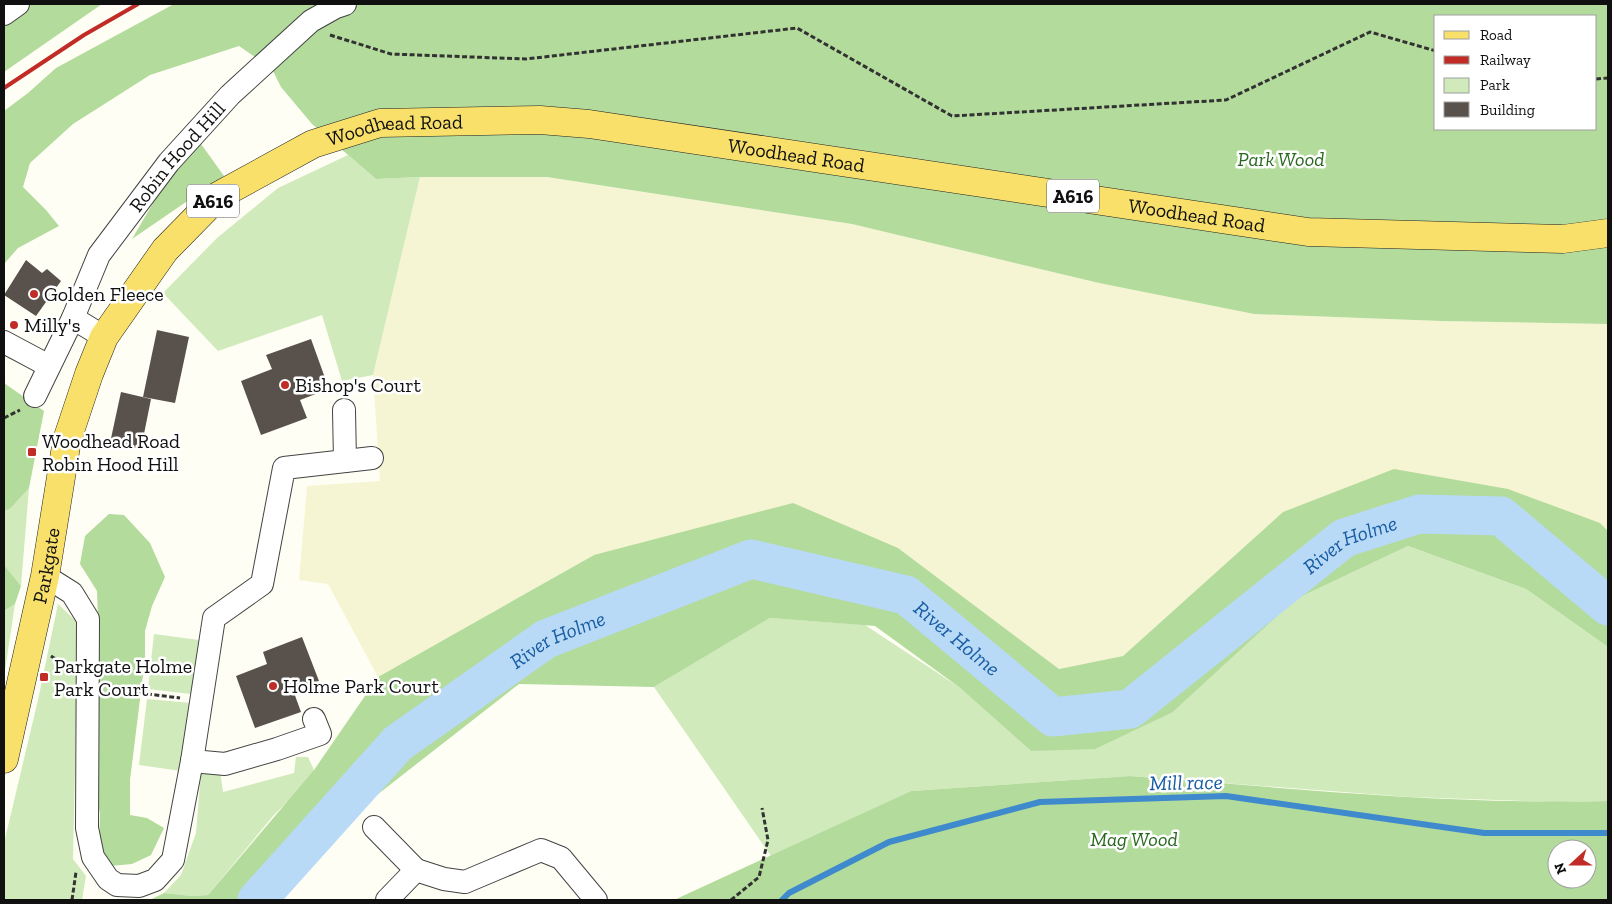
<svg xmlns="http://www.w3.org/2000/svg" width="1612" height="904" font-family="'Zilla Slab',serif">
	<rect width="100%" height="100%" fill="#fffef4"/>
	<path fill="#f5f5d3" d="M420,177h127l305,47 247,59 155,31 187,7 167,3v207l-8,-8 -317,-11 -160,144 -64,13 -161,-121 -304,7 -216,122 -50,-93 -29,-4 8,-94 73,-5 -7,-106z"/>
	<g fill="#d0eabc">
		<path d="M348,155l28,24 44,-2 -47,198 -31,6 -20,-66 -104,36 -55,-58 54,-55 61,-50z"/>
		<path d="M29,488l-8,98 -16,-20 -1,1v-56l6,-2z"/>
		<path d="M1408,546l118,43 82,58v154l-54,1 -145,-5 -279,-21 -219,15 -140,65 -117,-169 116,-69 95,7 94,62 72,64 142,-39 123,-113z"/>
		<path d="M15,604l-11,73v-66z"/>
		<path d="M58,604l19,18 3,26 -4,71 -3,140 13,17 -4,24h-78v-57l34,-143z"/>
		<path d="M154,634l45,6 -8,54 -43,-5z"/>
		<path d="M147,699l44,4 -10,68 -42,-6z"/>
		<path d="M296,757h12l6,13 -7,12 -34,34 -65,79 -16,1 -28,-3 17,-18 15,-42 5,-61 20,-2v8l2,14 71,-19z"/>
	</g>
	<g fill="#b3db9b" fill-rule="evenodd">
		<path d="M7,4h95l-98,68v-66z"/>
		<path d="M174,4h1434v320l-167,-3 -187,-7 -155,-31 -247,-59 -305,-47h-127l-44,2 -64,-55 -31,-37 -9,-18 -33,-23 -89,29 -77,49 -43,39 -7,24 23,23 13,16 -41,22 -14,16v-153l24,-18 28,-25zM1436,16h160v113h-160z"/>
		<path d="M201,144l23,32 -92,63 44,-75z"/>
		<path d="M4,383l40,28 -15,77 -19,21 -6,2z"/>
		<path d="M1394,469l114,20 92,34 8,8v116l-82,-58 -118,-43 -112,53 -123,113 -78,37 -64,2 -72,-64 -84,-61 -105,-8 -116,69 -135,-3 -146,114 -91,102h-132l14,-7 28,3 16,-1 106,-125 64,-93 216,-122 199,-52 105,45 161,121 64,-13 160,-144z"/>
		<path d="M109,514l15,1 26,28 15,34 -13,29 -7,25v28l-15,121v35l17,3 17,10 -13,27 -19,9 -22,2 -11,-16 1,-37 -6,-26 4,-170 -1,-26 -17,-27 5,-28z"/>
		<path d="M5,566l16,20 -6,18 -11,7z"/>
		<path d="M1130,776c159,12 319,29 478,25v99h-934l237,-109zM1557,849h30v30h-30z"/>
	</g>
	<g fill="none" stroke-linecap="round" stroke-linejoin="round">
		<path stroke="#3f89cd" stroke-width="6" d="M782,900l7,-7 100,-51 151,-40 186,-6 258,37h124"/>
		<path stroke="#b8daf6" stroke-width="39" id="s1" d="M257,900l141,-157 148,-104 205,-80 155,36 147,122 77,-8 214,-171 75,-24 82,2 107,90"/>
	</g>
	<g fill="#59524c">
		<path d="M26,260l16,13 5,-4 14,12 -25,35 -32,-21z"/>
		<path d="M157,330l32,7 -14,66 -32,-6z"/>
		<path d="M311,339l18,50 -29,11 7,18 -46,17 -20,-54 31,-12 -6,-14z"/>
		<path d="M121,392l30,7 -10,50 -31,-6z"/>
		<path d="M302,637l17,44 -26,9 8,22 -46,16 -19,-52 31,-12 -4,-12z"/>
	</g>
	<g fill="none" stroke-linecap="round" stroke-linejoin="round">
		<defs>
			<g id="minor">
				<path d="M4,14l14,-10"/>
				<path id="s2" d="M104,337l-31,-19 26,-63 70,-93 61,-67 81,-74 25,-14 9,-3"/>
				<path d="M4,342l45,24"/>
				<path d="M35,396l38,-78"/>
				<path d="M344,410l1,51"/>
				<path d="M45,576l27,17 16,26 -1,209 6,29 15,22 9,6 22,1 16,-6 18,-20 19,-99 22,-143 48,-34 22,-116 88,-10"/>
				<path d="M192,761l33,3 52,-15 43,-15 -6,-15"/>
				<path d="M374,827l42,43"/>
				<path d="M387,900l29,-30 28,9 21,3 76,-32 20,8 35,42"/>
			</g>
			<g id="major">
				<path id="s3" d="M4,759l41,-183 22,-136 22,-66 15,-37 61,-87 53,-54 95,-52 67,-21 160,-3 49,4 719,108 255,7 45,-6"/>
			</g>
		</defs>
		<use href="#minor" stroke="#434343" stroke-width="24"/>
		<use href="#major" stroke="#212121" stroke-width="29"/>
		<g stroke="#323232" stroke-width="3" stroke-dasharray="5 2.5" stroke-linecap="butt">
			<path d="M330,35l61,19 135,5 271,-31 155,88 274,-16 144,-68 66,19"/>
			<path d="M1596,79l12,-1"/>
			<path d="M4,418l16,-8"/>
			<path d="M51,656l16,11"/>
			<path d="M110,687l38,7 32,4"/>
			<path d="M72,900l4,-28"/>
			<path d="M731,900l28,-23 9,-37 -6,-32"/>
		</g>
		<use href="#minor" stroke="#fff" stroke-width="22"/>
		<use href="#major" stroke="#f8e06b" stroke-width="28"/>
		<path stroke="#c12c27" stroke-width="4" d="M4,88l80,-53 54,-31"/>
	</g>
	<g fill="#c12c27" stroke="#fff" stroke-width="2">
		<circle cx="34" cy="294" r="5"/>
		<circle cx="14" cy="325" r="5"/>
		<circle cx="285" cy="385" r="5"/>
		<rect x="27" y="447" width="10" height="10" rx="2.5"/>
		<rect x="39" y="672" width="10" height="10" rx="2.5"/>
		<circle cx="273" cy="686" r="5"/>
	</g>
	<g text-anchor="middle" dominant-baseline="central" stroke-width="5" stroke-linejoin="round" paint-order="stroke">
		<g fill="#fff" stroke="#585858" stroke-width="1">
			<rect x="1047" y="179.5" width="52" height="33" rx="4"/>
			<rect x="187" y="184.5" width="52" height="33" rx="4"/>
		</g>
		<g font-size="19" font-weight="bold" fill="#101010">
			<text x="1073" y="196">A616</text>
			<text x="213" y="201">A616</text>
		</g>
		<g font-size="20" fill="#101010" stroke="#fff">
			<text stroke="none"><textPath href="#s3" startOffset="809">Woodhead Road</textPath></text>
			<text stroke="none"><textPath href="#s3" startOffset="1214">Woodhead Road</textPath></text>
			<text stroke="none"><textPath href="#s2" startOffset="230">Robin Hood Hill</textPath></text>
			<text stroke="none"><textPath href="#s3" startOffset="1619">Woodhead Road</textPath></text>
			<text stroke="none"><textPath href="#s3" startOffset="198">Parkgate</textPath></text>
		</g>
		<g font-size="20" font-style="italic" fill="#29691f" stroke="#fff">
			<text x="1281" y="159">Park Wood</text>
			<text x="1134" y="839">Mag Wood</text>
		</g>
		<g font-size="20" fill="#101010" stroke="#fff" text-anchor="start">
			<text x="44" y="294">Golden Fleece</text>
			<text x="24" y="325">Milly's</text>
			<text x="295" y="385">Bishop's Court</text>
			<text x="42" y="441">Woodhead Road<tspan x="42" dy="23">Robin Hood Hill</tspan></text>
			<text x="54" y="666">Parkgate Holme<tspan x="54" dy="23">Park Court</tspan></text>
			<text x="283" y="686">Holme Park Court</text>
		</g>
		<g font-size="21" font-style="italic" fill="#185ca3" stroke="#fff">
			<text stroke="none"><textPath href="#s1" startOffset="1316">River Holme</textPath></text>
			<text stroke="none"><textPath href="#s1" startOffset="838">River Holme</textPath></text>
			<text stroke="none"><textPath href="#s1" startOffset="402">River Holme</textPath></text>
			<text transform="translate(1186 782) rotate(-1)">Mill race</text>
		</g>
	</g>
	<rect width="1612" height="904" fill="none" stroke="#101010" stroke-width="10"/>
	<rect x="1434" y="15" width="162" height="115" fill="#ffffff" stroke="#9f9f9f"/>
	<rect x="1444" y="31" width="25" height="8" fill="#f8e06b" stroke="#9f9f9f"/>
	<text x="1480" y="40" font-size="15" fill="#101010">Road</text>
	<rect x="1444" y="56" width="25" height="8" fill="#c12c27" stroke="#9f9f9f"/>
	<text x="1480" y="65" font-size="15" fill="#101010">Railway</text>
	<rect x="1444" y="78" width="25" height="15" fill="#d0eabc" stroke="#9f9f9f"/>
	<text x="1480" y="90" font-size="15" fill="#101010">Park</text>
	<rect x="1444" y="102" width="25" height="15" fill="#59524c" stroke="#9f9f9f"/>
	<text x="1480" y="115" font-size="15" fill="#101010">Building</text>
	<g transform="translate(1572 864) rotate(249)"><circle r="24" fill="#ffffff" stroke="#9f9f9f"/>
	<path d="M0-4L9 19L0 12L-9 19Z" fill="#c12c27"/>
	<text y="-8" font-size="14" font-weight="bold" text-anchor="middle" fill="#101010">N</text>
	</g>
</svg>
